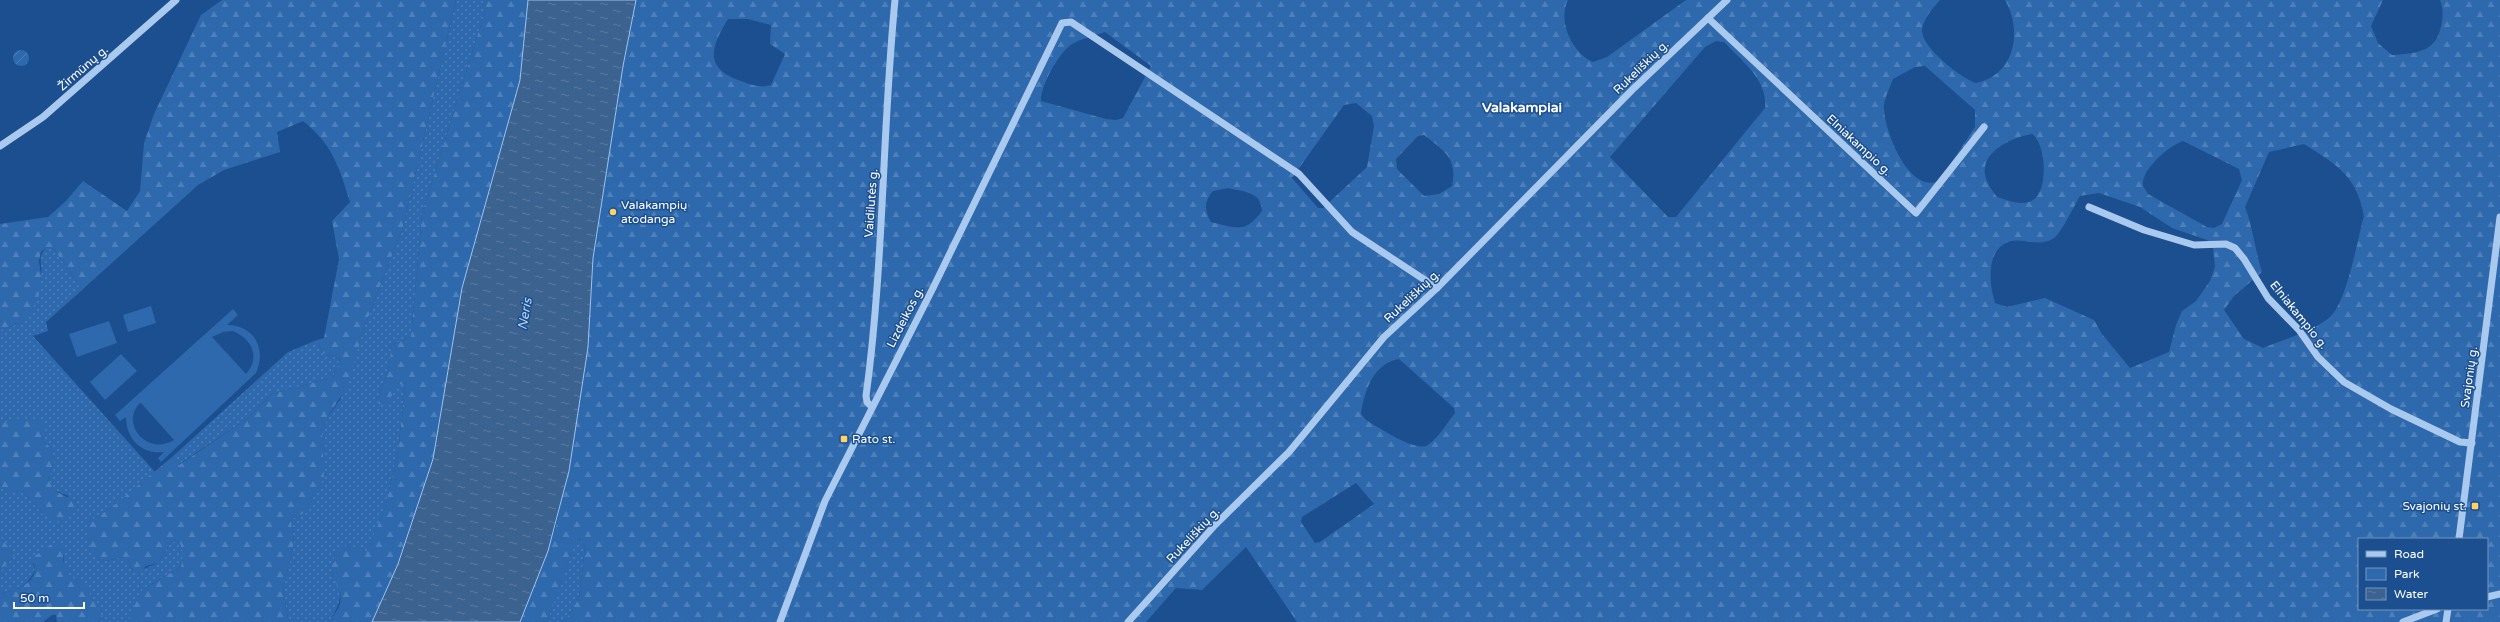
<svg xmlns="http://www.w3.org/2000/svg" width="2500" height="622" font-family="'Varela Round',sans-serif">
	<defs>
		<pattern id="grass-dots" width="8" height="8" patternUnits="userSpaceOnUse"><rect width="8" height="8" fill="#2e69ad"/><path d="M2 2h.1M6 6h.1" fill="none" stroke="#4d80b9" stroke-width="1.8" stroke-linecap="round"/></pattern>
		<pattern id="forest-firs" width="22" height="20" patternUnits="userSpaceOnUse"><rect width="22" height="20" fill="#2e69ad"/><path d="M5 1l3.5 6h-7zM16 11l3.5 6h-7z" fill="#4d80b9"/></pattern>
		<pattern id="garden-furrows" width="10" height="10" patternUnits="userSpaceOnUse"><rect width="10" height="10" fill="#2e69ad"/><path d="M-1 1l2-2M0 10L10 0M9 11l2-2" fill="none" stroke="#4d80b9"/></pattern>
		<pattern id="water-ripples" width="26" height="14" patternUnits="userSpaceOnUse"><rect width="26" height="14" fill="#3c6290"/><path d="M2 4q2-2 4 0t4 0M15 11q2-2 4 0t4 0" fill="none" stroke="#597aa1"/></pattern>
	</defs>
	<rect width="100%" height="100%" fill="#1b4f8f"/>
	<g fill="url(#grass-dots)">
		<path d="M456,0h27l3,8 -64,206 -11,123 -19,8 -4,26 -11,29 21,-17 7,4 -7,64 -13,57 -18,44 -20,-7 -15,29c12,21 10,27 -3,48h-34l-7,-3 -5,-30 11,-45 -3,-25 14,-6 18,-35 -1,-47 6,-15 12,-16 24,-72 39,-101z"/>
		<path d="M47,247l7,2 28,41 -36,32 2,9 -15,5 122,136 -43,35 -23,15c-1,16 2,27 12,40l21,-5 6,2 5,14 25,-10 13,-21 7,-1 6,12 -3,14 -38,22 -14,33h-31l5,-4c-13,-15 -44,-41 -39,-63l-31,8 2,6c-7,18 -17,20 -35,25v-23l15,-16 -15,-18v-54l4,8h18l21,23 26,-18 -14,-5 -7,-11 6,-20 -2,-11 -9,-8 -1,-5 -39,-13 -3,4v-97l24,-8c5,-15 15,-31 17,-46 2,-12 -5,-19 6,-29z"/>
		<path d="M317,340l6,13 17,6 -7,18 -61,17 -24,24 -70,47 -6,-8 116,-105z"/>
		<path d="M580,539l5,8 -6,51 -15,24h-17l28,-80z"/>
	</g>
	<g fill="url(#forest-firs)" fill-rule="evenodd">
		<path d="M222,0h234l-53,227 -39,101 -17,59 -19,29 -6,15 2,47 -19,35 -14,6 3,25 -11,45 5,30 7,3h-166l7,-21 7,-12 38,-22c2,-11 3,-17 -3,-26l-7,1 -13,21 -12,3 -7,8 -6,-1 -5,-14 -6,-2 -21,5c-8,-10 -18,-27 -12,-40l23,-15 60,-50 7,8 69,-47 24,-24 61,-17 7,-18 -17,-6 -6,-13 7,-2 15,-79 -7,-38 18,-19c-11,-35 -17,-57 -47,-81l-26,11 3,20 -56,18 -26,15 -116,105 -28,-41 -7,-2 -6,5 -2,9 2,15 -3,23 -14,23 -24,8v-106l48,-7 18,-16 17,-20 44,30 13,-20 4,-48 10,-29 47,-99z"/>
		<path d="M483,0h45l-8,80 -58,208 -29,171 -35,105 -26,58h-43c4,-6 10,-13 11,-19 4,-16 -16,-29 -6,-45 3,-5 9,-9 13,-13l20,6 18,-43 13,-57 7,-64 -7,-4 -11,22 -8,-1 -2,-4 11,-29 4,-26 19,-8 11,-123 64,-206z"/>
		<path d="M636,0h932c-11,22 5,53 25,62l14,-5 79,-57h254c-7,8 -17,19 -18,30 -1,17 39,48 54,53 39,-8 47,-52 29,-83h378l-12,26 7,17 14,12c27,-2 46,-3 50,-34 1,-8 1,-13 -2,-21h60v622h-1203l-51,-75 -44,43 -26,-2 -30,34h-582l15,-24 6,-51 -5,-8 -5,4 -28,79h-27l36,-96 32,-179 5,-89 30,-192zM728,19h20l23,6 -1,19 15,10 -14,31c-12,3 -19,0 -30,-4 -38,-13 -30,-34 -13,-62zM1105,32l46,34 -28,52 -7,2 -10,-1 -65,-18c-1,-14 18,-49 31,-57 9,-5 22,-8 33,-12zM1716,41l8,1c18,19 44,38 41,66l-89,109h-8l-58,-60 95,-110zM1925,66l50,44v17l-36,54c-30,13 -54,-49 -55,-72 -1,-9 6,-21 9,-30l22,-12zM1356,103l16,13 2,10 -7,41 -44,41h-5l-26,-30 52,-73zM2032,134c14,9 17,56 1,66 -10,7 -26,0 -36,-3 -5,-7 -10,-13 -12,-22 -4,-24 28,-38 47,-41zM1424,135c20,16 34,23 28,51l-13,8 -15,2 -27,-27 -1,-10 22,-23zM2183,141l56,28 3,11 -20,44 -8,4 -7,-1 -59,-33c-1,-2 -4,-6 -5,-8 -3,-16 27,-41 40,-45zM2304,144c32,20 53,32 60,72 -7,25 -16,80 -32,99 -14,15 -50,25 -69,33l-19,-9 -20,-29 10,-14 28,-24c-7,-22 -9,-44 -17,-65l24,-55zM1228,188c16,4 33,3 34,23 -17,23 -25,17 -51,11 -7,-11 -7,-21 2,-31zM2099,193l41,14 32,21 35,12 6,7 2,20 -5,14 -14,20 -14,10 -6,14 -7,27 -39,16 -28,-34 -8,-14 -49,-22 -38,9 -12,-4c-6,-19 -10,-55 16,-62 13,-3 29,7 43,-3 8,-6 20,-32 26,-42zM1399,359l55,49 1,5c-8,10 -17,25 -27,32 -12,8 -50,-18 -62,-25l-5,-6c3,-23 13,-51 38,-55zM1356,483l18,21 -54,38 -5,1 -14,-21 1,-5zM2359,539h128v70h-128z"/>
		<path d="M21,418l22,4 3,7 -4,7 1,5 9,8 2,11 -6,20 7,11 20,10 2,7 -21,15 -13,-9 -21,-23h-18l-4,-8v-56l3,-4z"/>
		<path d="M0,537l15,18 -15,16z"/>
		<path d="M57,543l4,2 3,5 -1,11 7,17 12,2 21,38 -5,4h-41l-1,-7h-4l-9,7h-43v-28c14,-4 32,-8 35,-24 0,-4 -2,-9 -3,-12l18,-13z"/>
	</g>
	<g fill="#2e69ad" fill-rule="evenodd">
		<path d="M151,306l5,17 -28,9 -5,-17z"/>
		<path d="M233,309l5,6 -11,10c27,0 40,24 29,48l-95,89 -3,-4 6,-6c-22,3 -38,-13 -38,-35l-6,4 -5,-6zM233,331c19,8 28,26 13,43l-34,-37 11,-5zM140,403h1l33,37c-25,16 -55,-15 -34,-37z"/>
		<path d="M109,321l8,22 -40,14 -8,-23z"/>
		<path d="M121,354l16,17 -32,29 -15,-18z"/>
	</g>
	<circle fill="url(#garden-furrows)" cx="21" cy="58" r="8"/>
	<path fill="url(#water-ripples)" stroke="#9cc4f0" d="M528,0h108l-13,66 -30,192 -5,89 -19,124 -21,80 -28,71h-148l26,-58 35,-105 29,-171 58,-208z"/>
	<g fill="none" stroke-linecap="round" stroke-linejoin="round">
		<g stroke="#a9c9ee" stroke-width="7">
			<path d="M1708,18l208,195 68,-86"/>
			<path d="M0,146l43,-29 133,-117"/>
			<path d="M2089,207l55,23 50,15 32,-1 9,4 9,11 24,39 31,32 19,27 26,25 47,27 69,33 12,1"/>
			<path d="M871,406l-4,-4 -1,-6c18,-131 16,-264 29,-396"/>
			<path d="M2459,539l41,-322"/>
			<path d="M2487,597l13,-3"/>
			<path d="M780,622l45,-121 109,-215 128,-263 9,-1 228,152 53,58 85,56"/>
			<path d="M1128,622l87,-97 74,-73 95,-115 53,-49 195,-198 95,-90"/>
			<path d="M2403,622l34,-13"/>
			<path d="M2446,622l2,-13"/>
		</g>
	</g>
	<g fill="#ffd166" stroke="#1b4f8f" stroke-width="1.5">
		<circle cx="613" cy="212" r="4"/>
		<rect x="840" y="435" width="8" height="8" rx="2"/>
		<rect x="2471" y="502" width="8" height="8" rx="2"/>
	</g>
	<g text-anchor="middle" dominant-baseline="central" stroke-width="3" stroke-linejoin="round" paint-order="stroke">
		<g font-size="12" fill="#fff" stroke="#1b4f8f">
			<text transform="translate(1641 67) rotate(-44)">Rukeliškių g.</text>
			<text transform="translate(83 68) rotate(-41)">Žirmūnų g.</text>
			<text transform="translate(1859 145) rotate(43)">Elniakampio g.</text>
			<text transform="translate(871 203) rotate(-86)">Vaidilutės g.</text>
			<text transform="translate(1412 296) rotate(-43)">Rukeliškių g.</text>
			<text transform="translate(2299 315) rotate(51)">Elniakampio g.</text>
			<text transform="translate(905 317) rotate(-63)">Lizdeikos g.</text>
			<text transform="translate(2469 377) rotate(-82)">Svajonių g.</text>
			<text transform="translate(1193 535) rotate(-47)">Rukeliškių g.</text>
		</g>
		<g font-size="12" fill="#fff" stroke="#1b4f8f" text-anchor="start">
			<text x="621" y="205">Valakampių<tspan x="621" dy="14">atodanga</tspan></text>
			<text x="852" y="439">Rato st.</text>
			<text x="2467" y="506" text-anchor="end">Svajonių st.</text>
		</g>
		<g font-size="13" font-style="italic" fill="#b5d3f5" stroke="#1b4f8f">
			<text transform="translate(525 314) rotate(-80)">Neris</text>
		</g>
		<g font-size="14" font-weight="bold" fill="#fff" stroke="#1b4f8f">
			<text x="1522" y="107">Valakampiai</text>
		</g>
	</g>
	<rect x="2358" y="538" width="130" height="72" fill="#1b4f8f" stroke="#7695bc"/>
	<rect x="2366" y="551" width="20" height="6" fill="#a9c9ee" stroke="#7695bc"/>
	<text x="2394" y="558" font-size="12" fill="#ffffff">Road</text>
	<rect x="2366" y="568" width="20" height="12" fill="#2e69ad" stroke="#7695bc"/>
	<text x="2394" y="578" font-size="12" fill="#ffffff">Park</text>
	<rect x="2366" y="588" width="20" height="12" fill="url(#water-ripples)" stroke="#7695bc"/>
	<text x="2394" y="598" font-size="12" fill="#ffffff">Water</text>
	<path d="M14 602v6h70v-6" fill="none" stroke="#ffffff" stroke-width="2"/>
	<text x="20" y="602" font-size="12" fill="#ffffff" stroke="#1b4f8f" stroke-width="3" paint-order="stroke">50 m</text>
</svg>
